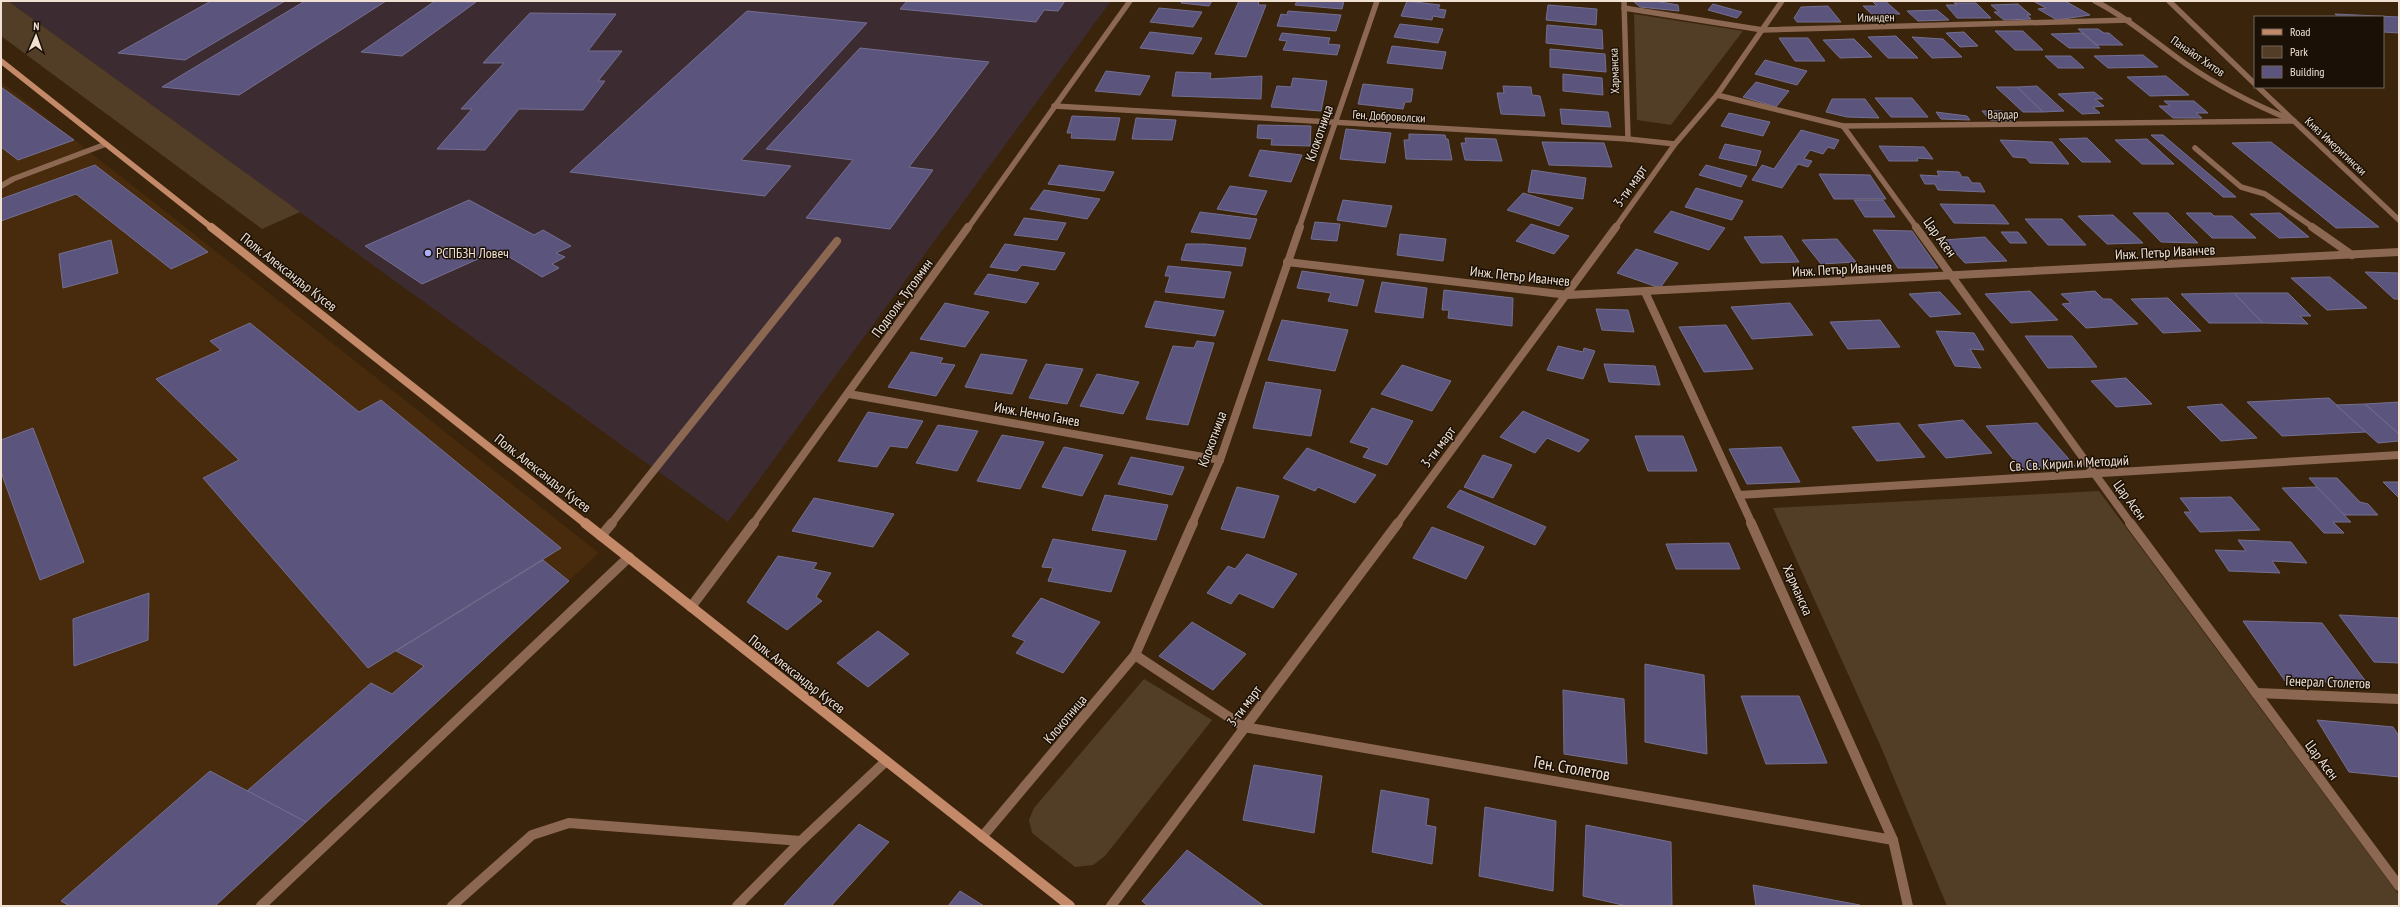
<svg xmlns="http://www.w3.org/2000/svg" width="2400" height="907" font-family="'PT Sans Narrow',sans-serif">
	<rect width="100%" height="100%" fill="#3a240b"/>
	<path fill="#472b0c" d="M1,82l598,471 -383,353h-215z"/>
	<path fill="#3d2b32" d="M8,1h1103l-383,521z"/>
	<g fill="#523d27">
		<path d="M1,1h7l292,211 -38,17 -261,-193z"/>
		<path d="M1634,14l109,17 -72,94 -34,-5z"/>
		<path d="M2099,491l300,404v11h-452l-66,-159 -108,-239z"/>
		<path d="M1144,679l68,41 -107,136 -12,9 -18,2 -43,-34 -3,-13 5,-12z"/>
	</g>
	<g fill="#5b547d" stroke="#746f90">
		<path d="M211,1h74l-100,59 -67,-7z"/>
		<path d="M305,1h81l-147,94 -77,-8z"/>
		<path d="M435,1l41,1 -74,54 -41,-4z"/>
		<path d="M907,1h158l-7,10 -14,-1 -8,12 -136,-13z"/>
		<path d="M1182,1h30l-3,5 -28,-3z"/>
		<path d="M1239,1h20l-1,4h8l-20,52 -31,-3z"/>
		<path d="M1297,1h47l-2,8 -47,-4z"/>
		<path d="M1407,1l33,4 -2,4 8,1 -2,8 -11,-2 -1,4 -31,-4z"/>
		<path d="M1633,1h22l23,4 1,6 -39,-4z"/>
		<path d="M1872,1h13l15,13h-12l4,4 -15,1 -14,-13h14z"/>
		<path d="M2033,1h32l25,14 -33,5 -19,-11 8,-1z"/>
		<path d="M1954,3h22l15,15h-34l-11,-13h11z"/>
		<path d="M1713,4l29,8 -5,6 -29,-8z"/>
		<path d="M2018,4l13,11h-4l4,4 -27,1 -10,-8h5l-8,-7z"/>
		<path d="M1548,5l49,4 -1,16 -50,-5z"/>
		<path d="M1828,6l13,16h-44l-3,-4 7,-11z"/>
		<path d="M1159,8l43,4 -9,15 -43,-5z"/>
		<path d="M1937,10l12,10 -31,1 -11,-10z"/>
		<path d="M747,11l120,12 -126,137 50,6 -26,30 -195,-24z"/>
		<path d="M1288,11l53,4 -5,16 -59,-5 4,-12 6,1z"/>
		<path d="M530,13l86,1 -28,37h34l-24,30h7l-22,29 -64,-1 -34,41 -48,-1 35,-40h-11l43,-46h-21z"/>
		<path d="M2335,14l64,3v16l-16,-1v-15h-44z"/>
		<path d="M1400,24l43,5 -5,14 -44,-6z"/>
		<path d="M1547,25l55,5 1,19 -57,-6z"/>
		<path d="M2078,29h20l6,4h5l14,12h-26z"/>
		<path d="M1995,31h28l20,19h-28z"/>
		<path d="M1150,32l52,6 -9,16 -53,-6z"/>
		<path d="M1964,32l14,14 -18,1 -14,-14z"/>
		<path d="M1282,33l48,5 -2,6 12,1 -3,10 -54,-5 4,-9 -8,-1z"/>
		<path d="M2082,33l18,15h-31l-18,-14z"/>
		<path d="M1896,36l22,22h-30l-20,-21z"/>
		<path d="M1912,37l31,2 19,18 -30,1z"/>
		<path d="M1779,38h29l17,23h-30z"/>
		<path d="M1854,39l18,18 -32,1 -17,-18z"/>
		<path d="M1392,46l54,6 -4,17 -55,-6z"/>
		<path d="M860,48l129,14 -80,105 24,3 -43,59 -84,-11 47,-58 -87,-11z"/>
		<path d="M1550,49l55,5 1,18 -56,-5z"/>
		<path d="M2143,55l15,12 -50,1 -14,-12z"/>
		<path d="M2045,56h26l13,12h-26z"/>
		<path d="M1765,60l42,11 -10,14 -42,-11z"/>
		<path d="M1106,71l44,5 -10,19 -45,-4z"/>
		<path d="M1176,72l35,1 -1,6 52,-3 -1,23 -89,-3z"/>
		<path d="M1563,74l39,4 1,17 -40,-4z"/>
		<path d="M2166,76l23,19 -39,1 -23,-19z"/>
		<path d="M1293,78l34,3 -6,30 -50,-4 6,-21 14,1z"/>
		<path d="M1756,82l33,9 -13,16 -33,-10z"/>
		<path d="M1363,84l50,5 -2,13h-6l-2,7 -45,-5z"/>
		<path d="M1503,86l28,1 1,8 8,1 5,20 -44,-2 -4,-21h7z"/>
		<path d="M2037,86l27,25 -21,1 -26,-25z"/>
		<path d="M1,87l73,53 -56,20 -17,-13z"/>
		<path d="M1996,87h21l26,25h-20z"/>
		<path d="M2094,92l9,7h-8l9,7 -11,1 7,6 -18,1 -24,-20z"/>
		<path d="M1875,98h37l16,19h-37z"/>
		<path d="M1832,99h33l14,19 -32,-1 -21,-5z"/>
		<path d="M2164,101h30l14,12h-12l6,5h-29l-14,-12h11z"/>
		<path d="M1560,109l48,3 3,15 -49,-3z"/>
		<path d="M1982,111h20l9,10 -21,-1z"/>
		<path d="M1936,112l31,4 3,4 -29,-1z"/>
		<path d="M1729,113l41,9 -7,14 -42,-10z"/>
		<path d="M1072,116l48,2 -5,22 -44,-2 1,-5h-5z"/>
		<path d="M1136,118l40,2 -4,20 -40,-1z"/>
		<path d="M1258,125l53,1 -1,20 -39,-1 1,-6 -15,-1z"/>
		<path d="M1346,129l45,4 -6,30 -45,-4z"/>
		<path d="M1801,130l38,10 -5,9 -6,-2 -5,7 -13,-4 -6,9 8,2 -4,6 -10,-3 -16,24 -30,-8 10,-15 12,4z"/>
		<path d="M1409,134l36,1 1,4h2l4,21 -46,-1 -2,-19h5z"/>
		<path d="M2151,135h12l73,62h-13z"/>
		<path d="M1465,138l31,1 6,22 -37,-1 -4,-17h5z"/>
		<path d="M2087,138l24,24h-29l-23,-23z"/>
		<path d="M2147,139l27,25h-32l-27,-24z"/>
		<path d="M2000,140l52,2 17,22 -39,-1 -4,-5 -13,-1z"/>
		<path d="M1542,142l62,1 8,24 -63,-2z"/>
		<path d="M2271,142l108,85 -43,1 -104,-85z"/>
		<path d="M1725,144l36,7 -5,15 -37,-8z"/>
		<path d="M1879,146l45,1 9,12 -16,-1 1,3h-29z"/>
		<path d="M1260,150l42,5 -11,27 -42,-6z"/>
		<path d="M95,165l113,87 -37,17 -95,-75 -75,27v-22z"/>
		<path d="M1059,165l55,7 -10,19 -56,-7z"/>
		<path d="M1706,165l41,11 -6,11 -42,-12z"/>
		<path d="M1532,170l54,8 -3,21 -55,-7z"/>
		<path d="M1937,171l22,1 3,5h6l4,6h8l5,9 -47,-2 -3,-6h-10l-5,-9 19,1z"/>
		<path d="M1819,174l51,1 16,24h-52z"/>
		<path d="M1230,186l37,5 -11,24 -39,-6z"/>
		<path d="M1696,188l47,13 -11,19 -47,-13z"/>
		<path d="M1044,190l56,9 -13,20 -57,-10z"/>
		<path d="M1523,193l50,15 -14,18 -52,-16z"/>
		<path d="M469,200l65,35 9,-5 28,16 -15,7 9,4 -13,7 7,4 -17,9 -44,-27 -76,34 -57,-38z"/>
		<path d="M1343,200l49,6 -6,21 -49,-7z"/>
		<path d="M1854,200h29l12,17h-30z"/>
		<path d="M1940,204l54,1 15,19 -55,-1z"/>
		<path d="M1671,211l54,17 -16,22 -55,-18z"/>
		<path d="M1200,212l57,7 -7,20 -59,-7z"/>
		<path d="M2133,213h35l30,30 -37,-1z"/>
		<path d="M2186,213h25l3,3h18l24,22h-44z"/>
		<path d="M2280,213l29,24 -30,1 -29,-24z"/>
		<path d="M2113,215l30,28 -36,1 -29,-28z"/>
		<path d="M1024,218l42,5 -9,17 -43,-5z"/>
		<path d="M2025,219h37l24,26h-38z"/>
		<path d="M1315,222l25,2 -3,17 -26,-2z"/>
		<path d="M1531,224l38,12 -15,18 -38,-13z"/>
		<path d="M1873,230l39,1 26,37h-40z"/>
		<path d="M2001,232h17l9,11h-17z"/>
		<path d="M1400,234l46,5 -3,22 -46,-6z"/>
		<path d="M1782,236l17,26 -38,1 -17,-26z"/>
		<path d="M1985,237l22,24 -42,2 -21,-23z"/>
		<path d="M1837,239l19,23 -35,2 -19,-24z"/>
		<path d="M111,240l7,33 -55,15 -4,-34z"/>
		<path d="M1005,244l60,9 -10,17 -33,-5 -5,6 -27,-4z"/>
		<path d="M1186,244h19l41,4 -4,18 -61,-6z"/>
		<path d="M1636,249l42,14 -18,25 -43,-15z"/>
		<path d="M1168,266l63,6 -7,26 -59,-6 5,-16h-5z"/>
		<path d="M1302,271l62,9 -7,26 -29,-5 3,-8 -34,-5z"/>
		<path d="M2365,272l34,1v26h-5z"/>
		<path d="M988,274l51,9 -13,20 -52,-9z"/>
		<path d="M2330,277l37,31 -40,2 -36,-32z"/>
		<path d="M1382,282l45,6 -4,30 -48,-6z"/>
		<path d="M1444,290l69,8 -1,28 -64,-8 1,-8h-7z"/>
		<path d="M2030,291l28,29 -47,3 -26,-29z"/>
		<path d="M2095,291l8,8h8l27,25 -52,4 -24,-24 9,-1 -10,-9z"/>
		<path d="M1940,292l21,22 -31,3 -21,-23z"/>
		<path d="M2234,293l29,30h-54l-28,-29z"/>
		<path d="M2234,293h54l23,23h-11l8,8 -45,-1z"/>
		<path d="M2168,298l33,33 -38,2 -32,-34z"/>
		<path d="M1155,301l69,10 -9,25 -70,-9z"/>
		<path d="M945,303l44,9 -24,35 -45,-8z"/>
		<path d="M1790,303l23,32 -61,4 -21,-32z"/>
		<path d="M1596,309l32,1 6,22 -32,-2z"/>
		<path d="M1282,320l66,10 -13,41 -67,-11z"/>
		<path d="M1880,320l20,27 -52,2 -18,-27z"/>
		<path d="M250,323l109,89 22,-12 180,148 -193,120 -165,-190 36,-18 -83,-81 65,-29 -11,-9z"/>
		<path d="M1726,325l27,44 -49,3 -25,-45z"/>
		<path d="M1936,331l38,2 10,17 -14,-1 11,19 -26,-2z"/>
		<path d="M2025,336h47l25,31 -49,1z"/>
		<path d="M1197,341l17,2 -26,82 -42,-6 27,-73 21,2z"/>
		<path d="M1558,346l25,6 1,-4 11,3 -12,28 -36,-9z"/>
		<path d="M911,352l32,6 -3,5 15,2 -19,31 -48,-9z"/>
		<path d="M981,354l46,6 -15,34 -47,-7z"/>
		<path d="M1046,364l37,5 -16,35 -38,-6z"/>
		<path d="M1604,364l51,2 5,19 -51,-3z"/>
		<path d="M1402,365l49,16 -19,30 -51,-17z"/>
		<path d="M1097,374l42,8 -16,32 -43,-8z"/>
		<path d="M2126,378l26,26 -36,3 -25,-26z"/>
		<path d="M1266,382l55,8 -10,46 -58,-8z"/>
		<path d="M2329,398l37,34 -84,4 -35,-34z"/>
		<path d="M2399,402v32l-34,-30z"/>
		<path d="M2222,404l35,34 -36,3 -34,-34z"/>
		<path d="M2365,404l34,30v7l-21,2 -42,-38z"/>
		<path d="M1372,408l41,13 -26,44 -24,-8 6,-9 -19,-6z"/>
		<path d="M1523,411l66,29 -10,12 -32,-14 -12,15 -35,-16z"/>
		<path d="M868,412l55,9 -16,27 -17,-2 -13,21 -39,-6z"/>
		<path d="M1963,420l29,33 -46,5 -28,-33z"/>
		<path d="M1899,423l26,34 -48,4 -25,-34z"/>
		<path d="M2037,423l38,43 -53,4 -36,-44z"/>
		<path d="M938,425l40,6 -21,40 -41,-8z"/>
		<path d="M33,428l51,134 -44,18 -39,-108v-32z"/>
		<path d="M1002,435l42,7 -24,47 -43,-8z"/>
		<path d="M1635,436h48l14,35h-49z"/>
		<path d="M1064,447l39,8 -21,41 -40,-9z"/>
		<path d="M1781,447l19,35 -53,2 -18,-35z"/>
		<path d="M1307,448l69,27 -21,28 -37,-16 -3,4 -32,-13z"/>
		<path d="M1483,455l29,10 -19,33 -29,-11z"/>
		<path d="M1131,457l53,10 -12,28 -54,-11z"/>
		<path d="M2309,478h28l23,24 8,2 10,11h-36z"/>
		<path d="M2383,482h16v16z"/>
		<path d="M1237,487l42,9 -15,42 -43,-9z"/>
		<path d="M2317,487l34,35h-18l11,11h-20l-42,-45z"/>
		<path d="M1460,490l86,37 -11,18 -88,-38z"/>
		<path d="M1105,495l63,10 -12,35 -64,-10z"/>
		<path d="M2231,497l29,33 -60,2 -16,-20h7l-11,-14z"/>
		<path d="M814,498l80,16 -21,33 -81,-16z"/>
		<path d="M1432,527l52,20 -18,32 -53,-21z"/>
		<path d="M1053,539l73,12 -15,41 -63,-11 5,-13 -11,-1z"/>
		<path d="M2238,540l53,2 16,21 -35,-2 8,12 -51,-2 -14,-21 31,1z"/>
		<path d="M1729,543l11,26h-64l-10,-25z"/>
		<path d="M1247,554l50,20 -24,34 -34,-15 -8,11 -24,-11 21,-27 7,3z"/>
		<path d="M778,556l39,7 -4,6 18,4 -15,24 6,4 -35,29 -40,-28z"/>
		<path d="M543,560l26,21 -263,241 -59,-31 124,-108 21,11 32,-28 -28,-15z"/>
		<path d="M149,593l-1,47 -74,26 -1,-47z"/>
		<path d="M1041,598l59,24 -37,51 -47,-20 9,-12 -13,-5z"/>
		<path d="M2339,615l60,3v45l-25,-1z"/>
		<path d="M2243,621l79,2 45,60 -82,-2z"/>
		<path d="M1192,622l54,32 -33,36 -54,-34z"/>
		<path d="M878,631l31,23 -41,33 -31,-24z"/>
		<path d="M1645,664l59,11 3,79 -62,-12z"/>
		<path d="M1563,690l61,9 3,65 -63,-10z"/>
		<path d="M1741,696h58l28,67 -61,1z"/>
		<path d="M2317,720l76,7 6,9v41l-50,-5z"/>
		<path d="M1254,765l68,11 -8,57 -71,-13z"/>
		<path d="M210,771l96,51 -91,84h-145l-9,-5z"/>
		<path d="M1381,790l48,9 -3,26 10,2 -4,37 -60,-12z"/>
		<path d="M1485,807l71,14 -3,70 -74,-15z"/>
		<path d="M859,824l30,18 -58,64h-48z"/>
		<path d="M1586,825l85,17 1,64h-45l-44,-10z"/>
		<path d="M1187,850l77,56h-116l-6,-5z"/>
		<path d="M1753,885l107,20v1h-104z"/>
		<path d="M960,891l24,15h-36z"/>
	</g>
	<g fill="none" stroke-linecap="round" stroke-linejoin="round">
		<path stroke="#8c6752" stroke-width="5.5" d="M2195,148l46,39 24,7 49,34"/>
		<g stroke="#8c6752" stroke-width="8">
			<path d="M2312,227l40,28"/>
			<path d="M611,524l226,-283"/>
		</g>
		<g stroke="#8c6752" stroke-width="10">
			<path d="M601,536l11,-13"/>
			<path d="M452,906l80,-71 37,-12 232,18"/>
			<path d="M737,906l64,-65 85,-80"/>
		</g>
		<g stroke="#8c6752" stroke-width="5.5">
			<path d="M1624,1l4,138"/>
			<path d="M2095,1c33,17 61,42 91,63 32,22 67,40 103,55"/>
			<path d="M2169,1l86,83"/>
			<path d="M1624,8l139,22 366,-10"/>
			<path d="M2258,87l141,133"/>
			<path d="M1717,95l126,31 451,-5"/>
			<path d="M1054,106l574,33 47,5"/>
			<path d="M1843,126l74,102"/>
			<path d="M1,186l12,-7 93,-35"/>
			<path d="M968,228l162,-227"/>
			<path d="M1299,228l78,-227"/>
			<path d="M1615,228l60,-84 42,-49 65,-94"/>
		</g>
		<g stroke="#8c6752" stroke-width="8">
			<path d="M1916,227l215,297"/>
			<path d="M1287,262l281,33 831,-43"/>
			<path d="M1645,292l107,232"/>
			<path d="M849,394l371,66"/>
			<path d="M1739,495l660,-40"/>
			<path d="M753,524l215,-297"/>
			<path d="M1192,524l28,-64 80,-233"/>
			<path d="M1397,524l219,-297"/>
		</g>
		<g stroke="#8c6752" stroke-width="10">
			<path d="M1751,523l142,317 15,66"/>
			<path d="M2130,523l269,363"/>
			<path d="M691,607l63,-84"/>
			<path d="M1135,655l109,72 649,113"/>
			<path d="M2256,693l143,6"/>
			<path d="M982,837l153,-182 58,-132"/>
			<path d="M261,906l368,-349"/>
			<path d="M1111,906l287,-383"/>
		</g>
		<path stroke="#c48968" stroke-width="5.5" d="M1,61l211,167"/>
		<path stroke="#c48968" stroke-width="8" d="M211,227l375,297"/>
		<path stroke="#c48968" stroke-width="10" d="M585,523l485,383"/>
	</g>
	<circle fill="#acaffb" stroke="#1a1006" stroke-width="1.5" cx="428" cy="253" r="4"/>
	<g text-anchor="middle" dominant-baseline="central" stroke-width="3" stroke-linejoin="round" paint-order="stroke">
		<g font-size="12" fill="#f0e1d3" stroke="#1a1006">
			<text transform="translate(1876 17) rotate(-1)">Илинден</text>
			<text transform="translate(2198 56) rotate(34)">Панайот Хитов</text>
			<text transform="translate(1614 71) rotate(-92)">Харманска</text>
			<text transform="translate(2003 114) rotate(-1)">Вардар</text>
			<text transform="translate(1389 116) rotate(3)">Ген. Доброволски</text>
			<text transform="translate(2336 146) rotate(43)">Княз Имеритински</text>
		</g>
		<g font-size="14" fill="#f0e1d3" stroke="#1a1006">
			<text transform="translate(1319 133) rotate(-71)">Клокотница</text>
			<text transform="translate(1630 186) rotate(-55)">3-ти март</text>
			<text transform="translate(1940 237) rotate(54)">Цар Асен</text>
			<text transform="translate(2165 252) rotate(-3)">Инж. Петър Иванчев</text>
			<text transform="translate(1842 269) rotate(-3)">Инж. Петър Иванчев</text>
			<text transform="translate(289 272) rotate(38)">Полк. Александър Кусев</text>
			<text transform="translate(1520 276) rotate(6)">Инж. Петър Иванчев</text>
			<text transform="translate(902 298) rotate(-54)">Подполк. Тутолмин</text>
			<text transform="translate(1037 414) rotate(10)">Инж. Ненчо Ганев</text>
			<text transform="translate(1212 439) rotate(-70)">Клокотница</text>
			<text transform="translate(1438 447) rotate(-53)">3-ти март</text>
			<text transform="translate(2069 463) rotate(-3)">Св. Св. Кирил и Методий</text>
			<text transform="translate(543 473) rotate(38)">Полк. Александър Кусев</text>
			<text transform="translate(2130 500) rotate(54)">Цар Асен</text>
			<text transform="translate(1798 590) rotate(66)">Харманска</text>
			<text transform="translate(797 674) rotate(38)">Полк. Александър Кусев</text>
			<text transform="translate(2328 682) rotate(2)">Генерал Столетов</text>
			<text transform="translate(1244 706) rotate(-53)">3-ти март</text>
			<text transform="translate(1065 719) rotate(-50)">Клокотница</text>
			<text transform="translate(2322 760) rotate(53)">Цар Асен</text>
		</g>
		<g font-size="14" fill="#f0e1d3" stroke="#1a1006" text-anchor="start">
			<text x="436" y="253">РСПБЗН Ловеч</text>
		</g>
		<g font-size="17" fill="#f0e1d3" stroke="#1a1006">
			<text transform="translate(1572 768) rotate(10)">Ген. Столетов</text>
		</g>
	</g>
	<rect width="2400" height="907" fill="none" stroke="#f0e1d3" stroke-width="4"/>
	<rect x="2254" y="16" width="130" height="72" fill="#1a1006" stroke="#706458"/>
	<rect x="2262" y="29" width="20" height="6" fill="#c48968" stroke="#706458"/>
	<text x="2290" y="36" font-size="12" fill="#f0e1d3">Road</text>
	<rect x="2262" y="46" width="20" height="12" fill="#523d27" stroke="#706458"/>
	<text x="2290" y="56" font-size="12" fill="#f0e1d3">Park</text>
	<rect x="2262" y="66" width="20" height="12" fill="#5b547d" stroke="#706458"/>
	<text x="2290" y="76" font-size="12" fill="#f0e1d3">Building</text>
	<g transform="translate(36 36) rotate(2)" stroke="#1a1006" stroke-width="3" paint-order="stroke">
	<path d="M0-3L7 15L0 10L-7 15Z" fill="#f0e1d3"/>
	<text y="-6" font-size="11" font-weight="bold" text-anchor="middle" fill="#f0e1d3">N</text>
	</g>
</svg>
